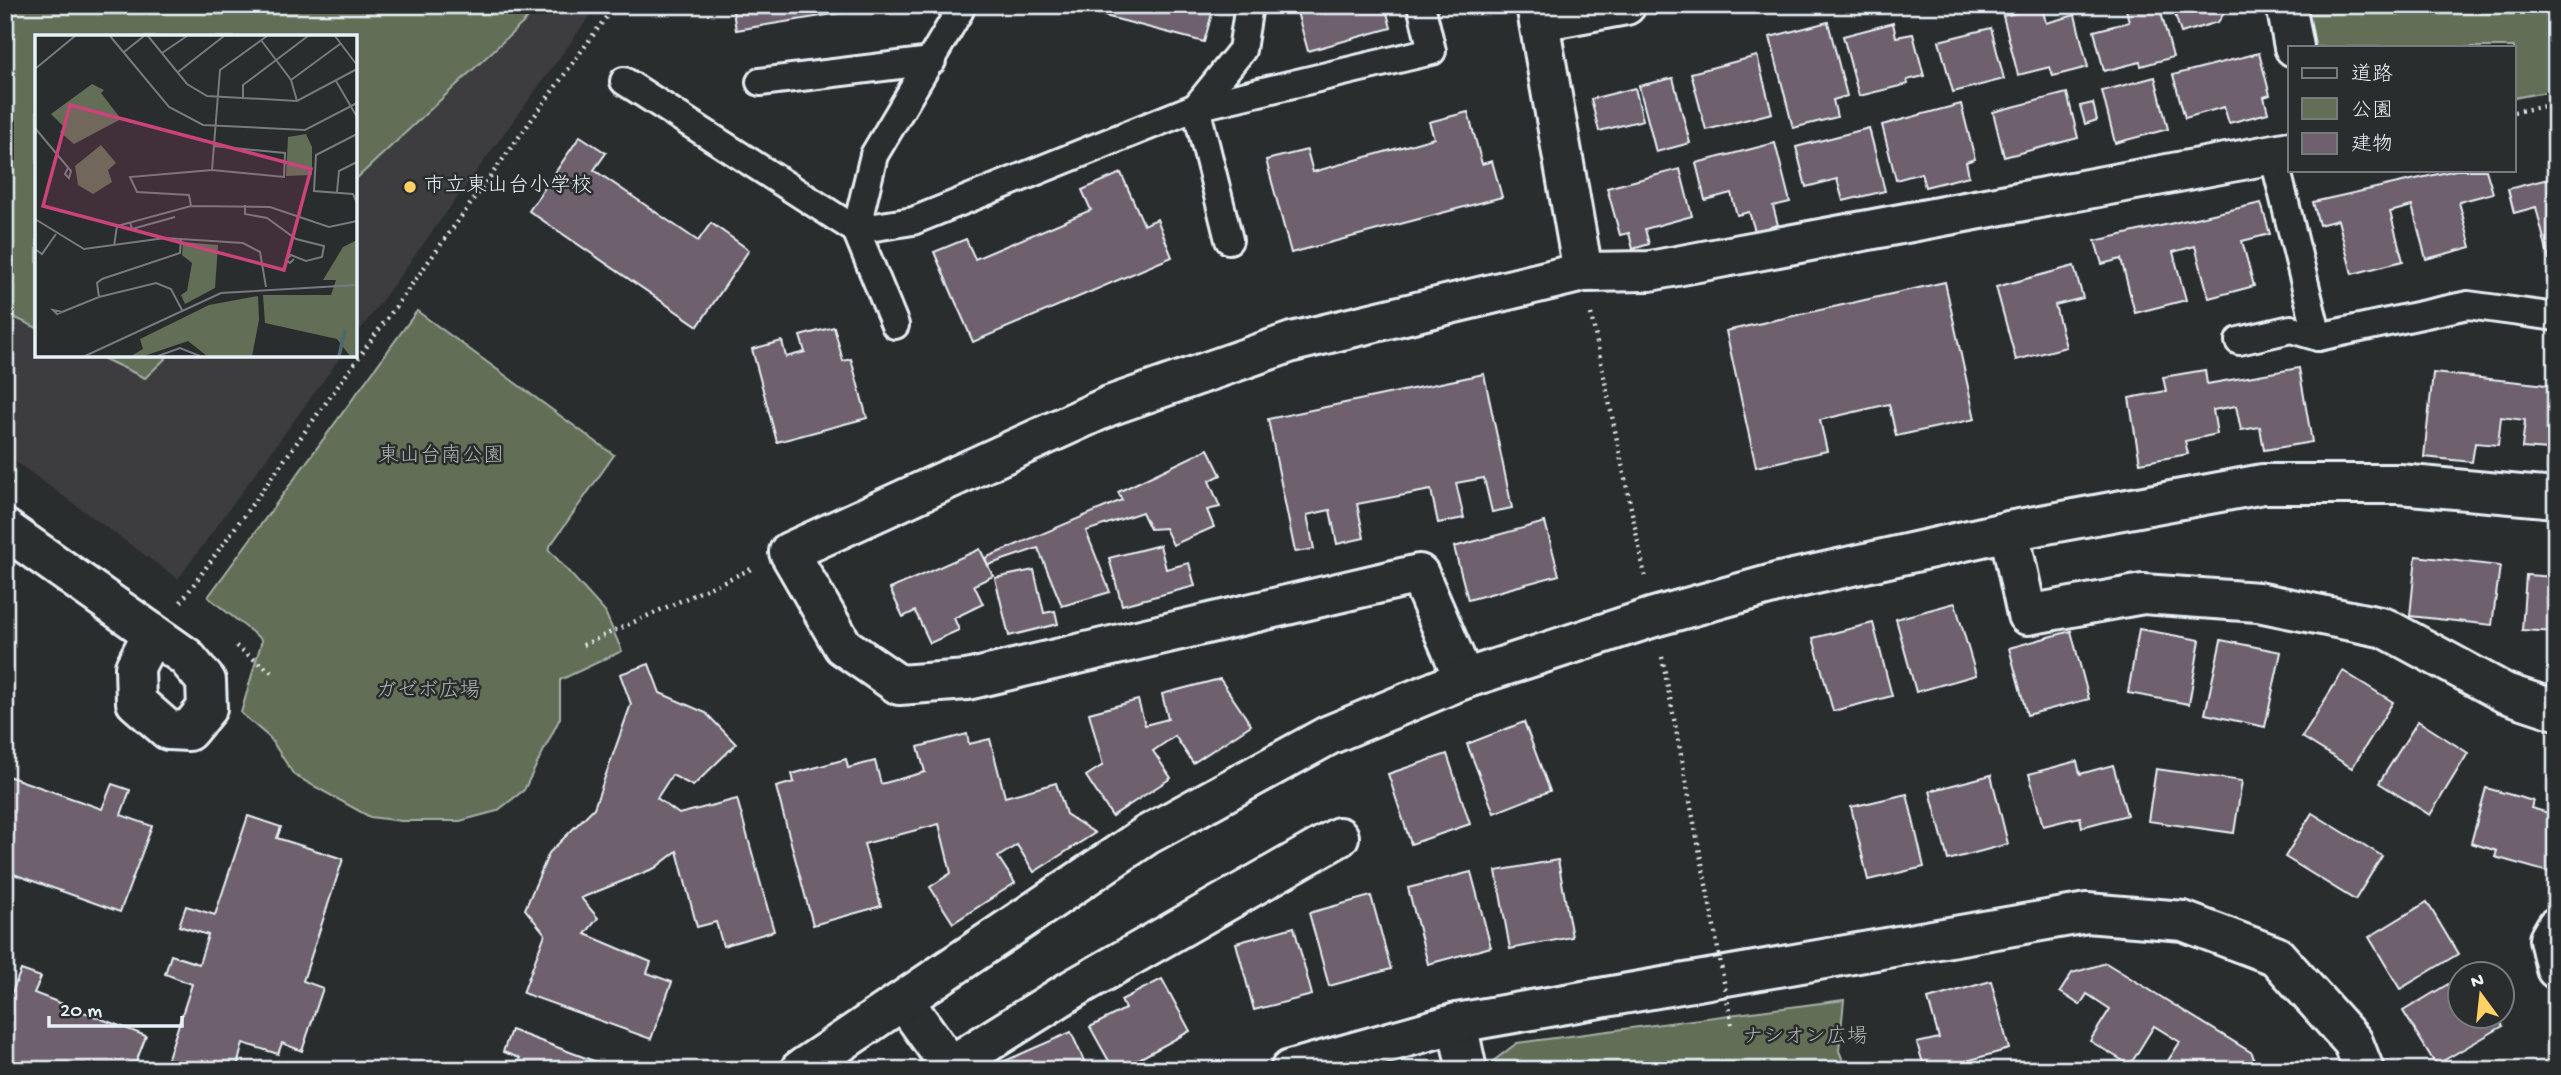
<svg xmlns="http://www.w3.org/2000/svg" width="2561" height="1075" font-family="'Gochi Hand','Klee One',sans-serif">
	<rect width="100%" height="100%" fill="#2a2d2e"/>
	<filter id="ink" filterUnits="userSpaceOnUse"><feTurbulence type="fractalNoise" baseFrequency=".0143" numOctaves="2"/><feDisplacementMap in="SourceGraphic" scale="14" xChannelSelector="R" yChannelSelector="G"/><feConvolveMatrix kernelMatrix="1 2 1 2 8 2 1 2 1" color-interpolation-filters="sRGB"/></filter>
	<g filter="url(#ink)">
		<path fill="#3e3c41" d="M5,5h593l-243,332v-300h-318v318h305l-164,224 -173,-125z"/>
		<g fill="#626e56" stroke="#a5b0a7" stroke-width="2">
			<path d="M5,5h537l-187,175v-143h-318v291l-32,-15z"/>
			<path d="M2304,5h252v85l-42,8v-51h-201z"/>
			<path d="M417,311l197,144 -66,94 57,63 17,39 -62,29v38l-36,72 -27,21 -37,10h-59l-31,-4 -76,-42 -24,-37 -29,-25 21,-73 -54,-43z"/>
			<path d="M96,355h73l-24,23z"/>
			<path d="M1844,1000l-5,51 8,19h-354l-1,-8 25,-19z"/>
		</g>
		<g fill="#6e606d" stroke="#e8f1f8" stroke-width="2">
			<path d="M732,5h157l-153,25z"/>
			<path d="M1063,5h140v2l10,3 -9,32z"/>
			<path d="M1295,5h90l6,23 -83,23z"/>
			<path d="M2125,5h34l14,52 -32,9 -1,-4 -36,9 -10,-40 35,-9z"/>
			<path d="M2172,5h58l-12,17 -37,11z"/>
			<path d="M2042,7l4,16 29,-8 13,52 -35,9 -3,-9 -32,8 -15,-59z"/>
			<path d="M1828,22l19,74 -14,4 4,17 -44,11 -23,-91z"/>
			<path d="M1893,23l3,14 17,-3 11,42 -17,4 1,4 -49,12 -16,-60z"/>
			<path d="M1991,28l13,51 -51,13 -14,-51z"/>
			<path d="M2259,53l11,42 -6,2 4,16 -39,10 -5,-16 -39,11 -12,-43z"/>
			<path d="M1757,56l15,57 -66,17 -15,-57z"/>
			<path d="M2155,77l13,52 -53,14 -13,-52z"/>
			<path d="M1673,78l17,65 -34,9 -17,-66z"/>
			<path d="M1635,88l8,32 -44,11 -8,-32z"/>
			<path d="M2067,93l11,45 -74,19 -11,-45z"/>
			<path d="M2093,103l4,17 -12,4 -5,-18z"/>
			<path d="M1961,104l14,55 -9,3 3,14 -44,11 -4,-14 -25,7 -14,-55z"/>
			<path d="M1468,112l14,52 10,-3 10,36 -211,56 -25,-93 41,-10 6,22 121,-34 -5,-16z"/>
			<path d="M1869,128l16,63 -42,10 -6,-22 -31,8 -10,-40z"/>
			<path d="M580,136l26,17 -12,17 104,71 13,-18 38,27 -51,76 -169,-115z"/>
			<path d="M1775,143l15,59 -17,4 5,19 -23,6 -6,-19 -12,3 -6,-22 -26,7 -9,-37z"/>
			<path d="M1680,169l12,47 -47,13 4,15 -16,5 -4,-16 -9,2 -13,-47z"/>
			<path d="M2456,170h30l7,23 -34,9 12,45 -45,12 -14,-53 -22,6 13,49 -51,13 -14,-54 -19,5 -6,-23z"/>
			<path d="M1121,173l23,52 13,-6 15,38 -199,85 -39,-90 32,-13 9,20 116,-49 -9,-20z"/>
			<path d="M2556,177v82l-7,1 -13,-53 -22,6 -6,-24z"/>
			<path d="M2261,203l9,31 -28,7 12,45 -45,12 -14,-52 -22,6 13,48 -51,13 -14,-54 -19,5 -7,-23z"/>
			<path d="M2074,266l9,32 -28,7 11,42 -50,13 -20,-73z"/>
			<path d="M1945,282l30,137 -79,17 -7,-32 -69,16 7,31 -71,16 -30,-136z"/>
			<path d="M834,327l9,34 8,-2 16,59 -90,24 -25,-93 30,-8 4,16 19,-5 -5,-16z"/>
			<path d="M2299,368l13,74 -48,8 -4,-23 -19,3 -5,-24 -23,4 4,24 -32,7 3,13 -48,9 -11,-65 37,-7 -3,-14 42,-7 2,14z"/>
			<path d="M2433,373l123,13v84l-9,-1 2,-19 -27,-2 3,-28 -24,-3 -3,28 -23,-2 -3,19 -48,-5z"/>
			<path d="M1484,374l28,134 -20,4 -8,-34 -28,5 8,35 -26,5 -7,-33 -74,14 7,34 -27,6 -7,-34 -23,5 7,34 -19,3 -27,-133z"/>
			<path d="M1208,449l13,26 -12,6 11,26 -13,3 7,17 -41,18 -8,-17 -15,1 -8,-17 -56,19 24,61 -48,14 -24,-58 -50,17 -3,-7 137,-58 -4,-8z"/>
			<path d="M1545,522l14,53 -91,25 -14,-53z"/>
			<path d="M1160,545l6,24 23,-6 6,23 -73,19 -13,-47z"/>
			<path d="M980,549l13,27 -19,9 9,19 -29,14 5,12 -29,13 -15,-32 -12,6 -13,-28z"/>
			<path d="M2416,556l84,10 -8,59 -82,-9z"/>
			<path d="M1034,570l10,43 11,-2 3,13 -49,12 -14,-58z"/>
			<path d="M2526,575l30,2v55l-34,-2z"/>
			<path d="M1955,603l21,72 -60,17 -20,-73z"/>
			<path d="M1873,623l19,73 -59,15 -20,-73z"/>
			<path d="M2139,629l61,11 -11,64 -61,-11z"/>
			<path d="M2071,631l18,68 -62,16 -18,-67z"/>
			<path d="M2221,640l60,12 -16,75 -60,-13z"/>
			<path d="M649,664l11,29 46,20 30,31 -43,42 -21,-11 -15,23 22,16 58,-15 37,132 -51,15 -7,-24 -19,5 -20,-76 -22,17 -74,30 17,20 -13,16 66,28 -4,11 25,9 -21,57 -128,-46 22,-59 -20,-25 24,-56 45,-45 37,-104 -11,-30z"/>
			<path d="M2343,671l50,31 -41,66 -50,-31z"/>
			<path d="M1220,679l31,46 -58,38 -18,-27 -22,15 18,27 -59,38 -26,-40 17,-11 -14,-52 49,-13 7,25 23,-6 -6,-25z"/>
			<path d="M2418,721l50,32 -38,62 -51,-32z"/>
			<path d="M1524,722l26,69 -56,22 -27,-69z"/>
			<path d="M967,734l2,10 21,-5 15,58 51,-14 10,31 29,19 -61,39 -17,-27 -19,12 17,26 -62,40 -23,-36 21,-14 -12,-49 -75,20 17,62 -68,19 -37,-138 18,-5 -2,-8 54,-15 2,9 27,-7 6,23 44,-12 -7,-25z"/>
			<path d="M1447,754l23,70 -59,20 -23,-70z"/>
			<path d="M2077,761l3,13 33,-9 14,50 -45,12 -2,-10 -37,9 -14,-52z"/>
			<path d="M2156,769l86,12 -8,52 -86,-12z"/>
			<path d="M5,775l97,34 10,-25 18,6 -9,25 31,11 -32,86 -115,-41z"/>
			<path d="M1991,775l17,69 -60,16 -18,-69z"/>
			<path d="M2486,788l47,13 -2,7 25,7v44l-4,14 -57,-16 2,-6 -26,-8z"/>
			<path d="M1907,794l17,73 -56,13 -17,-73z"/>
			<path d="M2312,813l70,43 -27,44 -70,-43z"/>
			<path d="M248,816l33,11 -4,11 66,21 -40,122 20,7 -21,63 -20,-8 -4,11 -35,-11 -7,27h-72l28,-86 -27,-10 6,-19 28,9 9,-29 -29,-9 7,-20 29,9z"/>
			<path d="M1558,860l14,77 -62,12 -14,-78z"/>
			<path d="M1471,872l20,75 -63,17 -20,-76z"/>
			<path d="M1371,896l20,73 -62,17 -20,-73z"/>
			<path d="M2427,902l31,52 -58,35 -31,-52z"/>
			<path d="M1294,927l18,68 -58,15 -18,-67z"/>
			<path d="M2106,963l146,90 5,17h-95l18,-28 -26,-16 -24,39 -40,-24 20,-32 -23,-15 -7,11 -20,-13 12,-19z"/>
			<path d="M21,970l20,7 -7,16 112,43 -13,34h-128v-80l7,2z"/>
			<path d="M2460,977v39h36l7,10 -67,39 -33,-54z"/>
			<path d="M1162,979l28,52 -71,39h-5l-24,-43 35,-18 -4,-9z"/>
			<path d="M1991,981l18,68 -74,21h-10l-8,-27 22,-5 -11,-39z"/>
			<path d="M511,1030l107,40h-103l5,-12 -17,-6z"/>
			<path d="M1071,1032l17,38 -99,-2z"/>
		</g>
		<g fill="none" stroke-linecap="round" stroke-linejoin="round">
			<defs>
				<g id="service">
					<path d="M624,81l232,149 57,-9 283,-114 236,-56 -11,-46"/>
					<path d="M760,82l172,-21"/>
					<path d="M2273,154l45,183"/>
					<path d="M1229,240l-33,-133 46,-57 7,-45"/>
					<path d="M895,325l-39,-95 18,-75 86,-145v-5"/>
					<path d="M2239,341l52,-12 27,8 150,-32 88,12"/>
				</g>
				<g id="minor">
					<path d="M2286,5l8,42"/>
					<path d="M1539,21l87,-16"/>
					<path d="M1583,272l67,-1 640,-120"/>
					<path d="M5,529l181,128 20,24 1,27 -19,23 -20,-1 -32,-28 -1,-35 17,-33"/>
					<path d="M2009,531l18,84 116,-21 115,8 127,26 120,65 51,17"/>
					<path d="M1464,679l-45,-105 -452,106 -68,5 -56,-39 -54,-94 320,-146 183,-64 291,-70 -47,-267"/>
					<path d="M2556,927l-7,12 7,30"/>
					<path d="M904,1001l46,65 123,-77 266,-152"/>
					<path d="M1457,1023l10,47"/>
					<path d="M800,1070l347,-235 182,-100 135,-56 190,-62 126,-35 229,-51 254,-47h136l157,14"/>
				</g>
				<path id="tertiary" d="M1290,1070l167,-47 630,-110 96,8 93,35 77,86 11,28"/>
			</defs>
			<use href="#service" stroke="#e8f1f8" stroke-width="32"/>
			<use href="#minor" stroke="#e8f1f8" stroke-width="44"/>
			<use href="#tertiary" stroke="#e8f1f8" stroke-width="44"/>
			<g stroke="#e8f1f8" stroke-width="4.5" stroke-dasharray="2 5" stroke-linecap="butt">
				<path d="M2514,112l42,-8"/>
				<path d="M1591,314l54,262"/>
				<path d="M5,480l11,7"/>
				<path d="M181,602l434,-597"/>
				<path d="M583,645l168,-76"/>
				<path d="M236,646l37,27"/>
				<path d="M1662,657l48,248"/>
			</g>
			<use href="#service" stroke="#2a2d2e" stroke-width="26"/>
			<use href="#minor" stroke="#2a2d2e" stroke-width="38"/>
			<use href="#tertiary" stroke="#2a2d2e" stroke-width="38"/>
			<path stroke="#e8f1f8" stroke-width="4.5" stroke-dasharray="2 5" stroke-linecap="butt" d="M1710,905l22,121"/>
		</g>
	</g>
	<circle fill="#ffd166" stroke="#2a2d2e" stroke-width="2.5" cx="410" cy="187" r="7"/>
	<g text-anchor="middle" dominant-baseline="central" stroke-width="5" stroke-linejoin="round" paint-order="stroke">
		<g font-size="21" fill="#e8f1f8" stroke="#2a2d2e" text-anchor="start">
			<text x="424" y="187">市立東山台小学校</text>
		</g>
		<g font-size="21" fill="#acb6af" stroke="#2a2d2e">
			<text x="441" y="457">東山台南公園</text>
			<text x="428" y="692">ガゼボ広場</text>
			<text x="1805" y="1038">ナシオン広場</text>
		</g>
	</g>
	<g transform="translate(35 35)">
		<rect width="322" height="322" fill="#2a2d2e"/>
		<path d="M57,49l12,6 -3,3 20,26 -47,25 -14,-12 4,-5 -13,-13zM271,99l6,13v28l-26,1 2,-39zM66,110l15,18 -8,7 4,12 -19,12 -15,-9 -3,-19zM322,205v116h-7l-13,-17 -72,-16 -2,-28h68l5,-15h-13l20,-33zM148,207l35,3 -3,43 -30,16 -4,-9 6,-4 5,-28 -10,-8zM223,261l1,24 -7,36h-45l-19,-15 -44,15h-13l12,-7 -3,-10 69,-34z" fill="#626e56"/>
		<path fill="none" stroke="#4c696f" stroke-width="3.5" d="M304,321l6,-26"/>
		<path fill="none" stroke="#767b7f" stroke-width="2" d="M75,1l59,71 34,18 102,5 52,-27M113,1l39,48 20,12 90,5 60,-32M300,1l22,29M226,5l30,40 6,21M89,17l20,-16M127,18l25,-17M0,34l40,-33M143,37l46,-36M256,45l49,-36M301,46l21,36M208,64v-14l65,-49M0,93l36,43 -2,7 -4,-4 3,-6M322,99l-41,21 -2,36 39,3 4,9M177,135l72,7 1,-24 -71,-7M302,157l2,-21 18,-9M210,170v9l22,4 29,21 28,7 -2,11 -16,4 -15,-6 -5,5 4,3 4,-4M156,171l-2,-11 -52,-3 -7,-15 82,-7 8,-100 47,-34M0,184l49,30 81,-11 78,5 17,9 6,35M95,187l2,7 43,-12M79,211l3,-20 74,-20 79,1 59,20 28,-6M0,214l7,5 14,-20M64,262l-2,-14 5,-4 78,-26 1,-15M27,277l-9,-2 4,4 5,-2 37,-15 57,-14 15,6 11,21M50,321l136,-63 136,-8M123,321l22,-8 20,8"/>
		<path fill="#ca437a" fill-opacity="0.15" stroke="#ca437a" stroke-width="3.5" d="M35,70l241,64 -27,101 -241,-64z"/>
		<rect width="322" height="322" fill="none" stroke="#e8f1f8" stroke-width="3.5"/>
	</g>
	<rect width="2561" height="1075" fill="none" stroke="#2a2d2e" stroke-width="28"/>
	<rect x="14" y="14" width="2533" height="1047" fill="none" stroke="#e8f1f8" stroke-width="2.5" filter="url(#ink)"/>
	<rect x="2288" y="46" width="228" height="126" fill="#2a2d2e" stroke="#767b7f" stroke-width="2"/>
	<rect x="2302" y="68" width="35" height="10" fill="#2a2d2e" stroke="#767b7f" stroke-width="2"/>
	<text x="2351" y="80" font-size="21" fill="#e8f1f8">道路</text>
	<rect x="2302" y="98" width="35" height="21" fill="#626e56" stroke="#767b7f" stroke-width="2"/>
	<text x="2351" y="116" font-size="21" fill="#e8f1f8">公園</text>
	<rect x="2302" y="133" width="35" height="21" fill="#6e606d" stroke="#767b7f" stroke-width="2"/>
	<text x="2351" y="150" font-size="21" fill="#e8f1f8">建物</text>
	<g transform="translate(2481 995) rotate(345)"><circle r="33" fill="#2a2d2e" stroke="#767b7f" stroke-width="2"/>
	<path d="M0-5L12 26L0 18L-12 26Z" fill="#ffd166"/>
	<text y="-10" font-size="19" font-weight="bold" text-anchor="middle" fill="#e8f1f8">N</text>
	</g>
	<path d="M49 1016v10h133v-10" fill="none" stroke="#e8f1f8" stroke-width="3.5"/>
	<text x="60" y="1016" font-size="21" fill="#e8f1f8" stroke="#2a2d2e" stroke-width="5" paint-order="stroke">20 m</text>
</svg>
